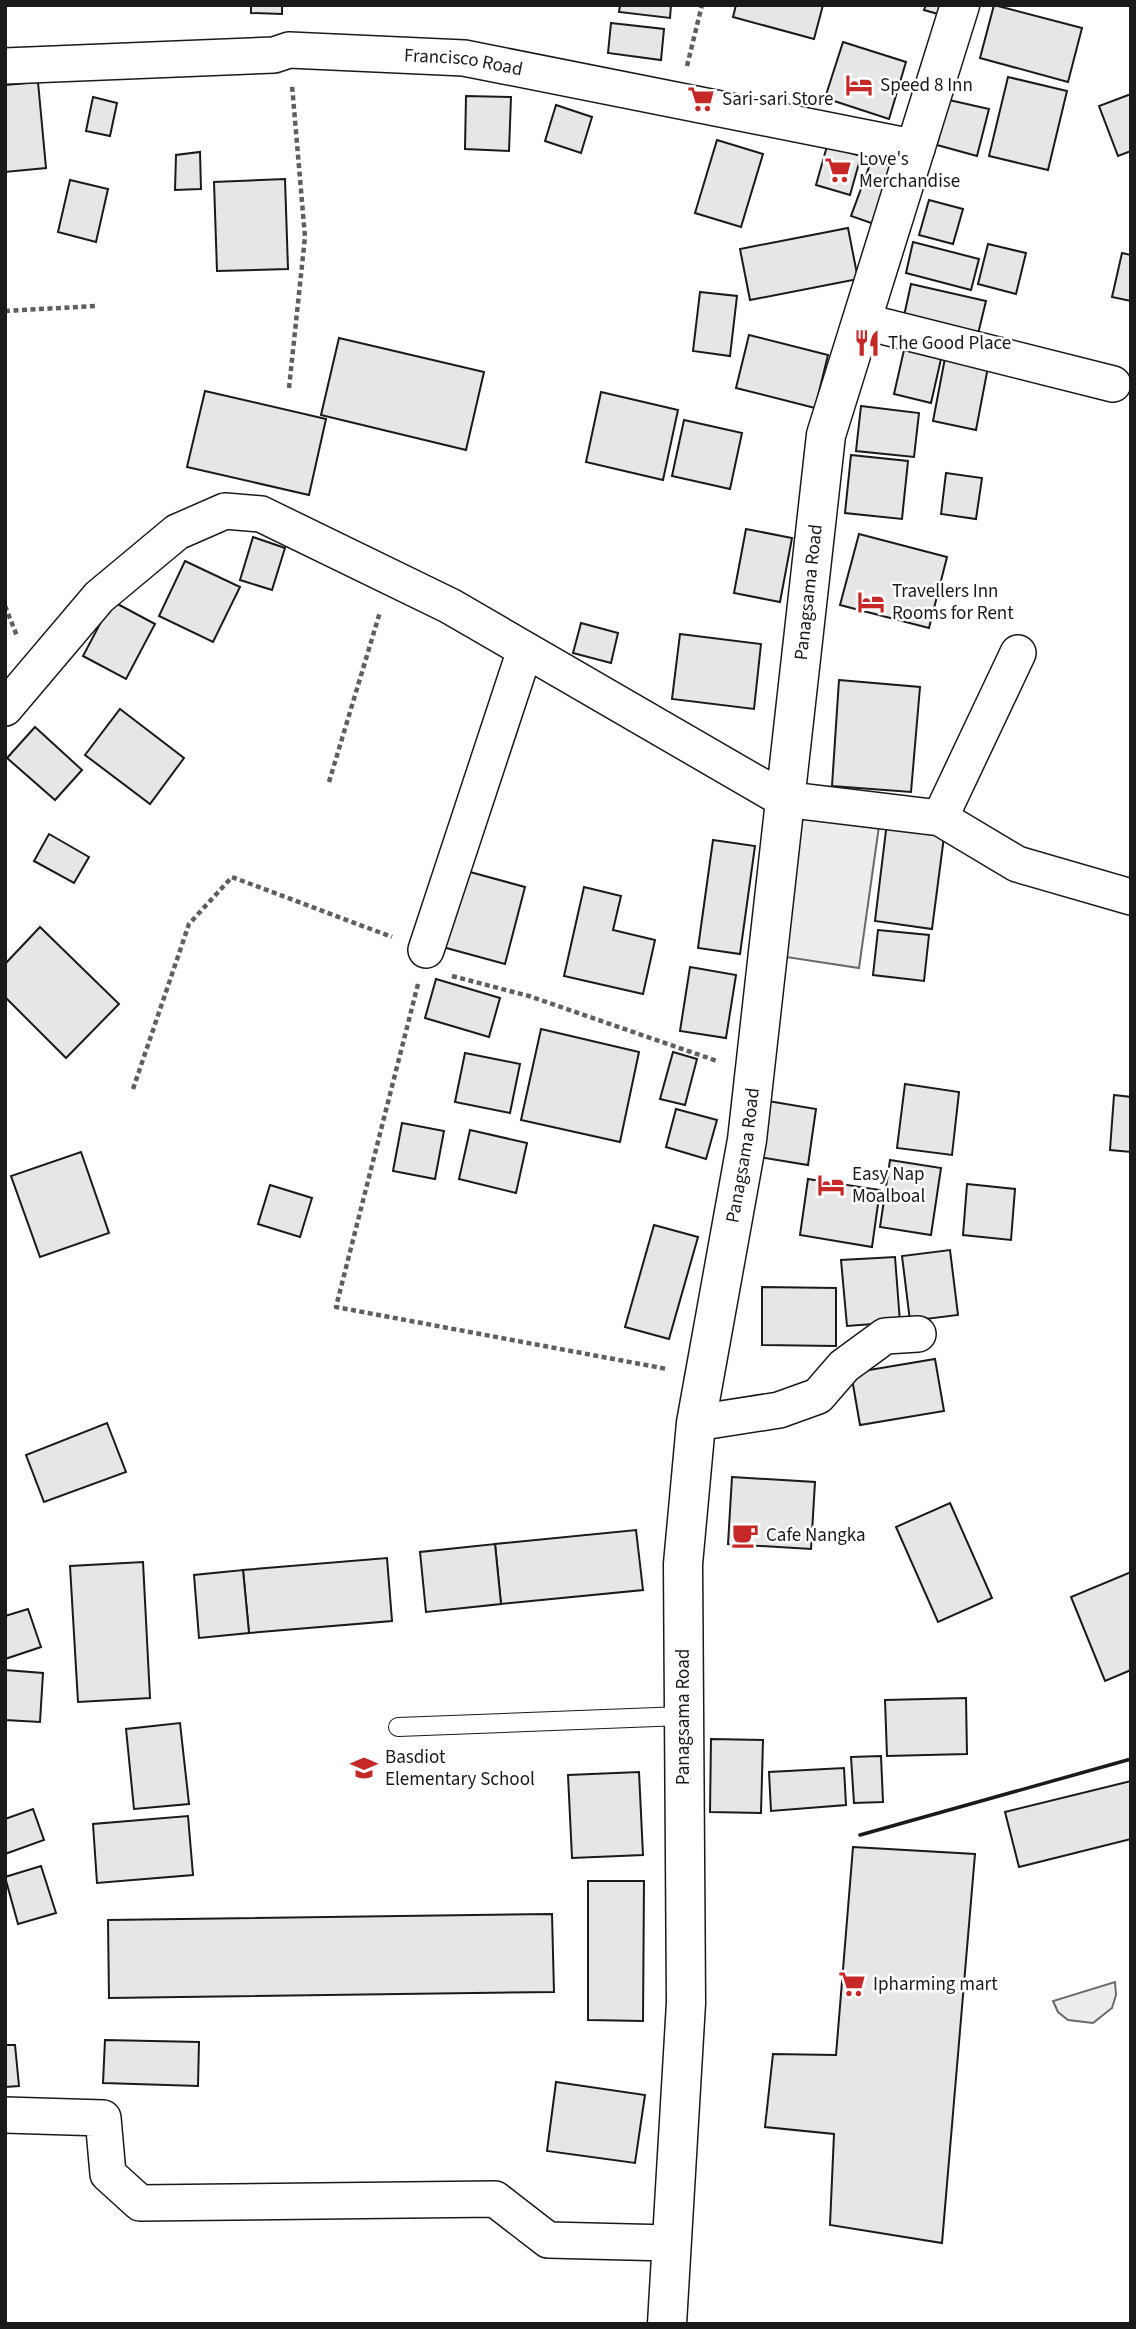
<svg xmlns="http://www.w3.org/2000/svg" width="1136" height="2329" font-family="'Source Sans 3',sans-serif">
	<rect width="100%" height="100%" fill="#fff"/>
	<g fill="#ededed" stroke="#6a6a6a" stroke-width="2">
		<path d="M794,806l86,13 -21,149 -86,-13z"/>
		<path d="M1115,1982l1,13 -4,13 -19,15 -25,-3 -10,-8 -5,-11z"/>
	</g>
	<g fill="#e6e6e6" stroke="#1a1a1a" stroke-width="2">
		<path d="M251,5h31v9l-31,-1z"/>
		<path d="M620,5h51l-1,13 -51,-6z"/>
		<path d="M736,5h87l-9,34 -81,-22z"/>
		<path d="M926,5h15l-3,9 -14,-4z"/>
		<path d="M994,5l88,23 -14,54 -88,-24z"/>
		<path d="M611,23l53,6 -3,31 -53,-7z"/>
		<path d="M843,42l63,20 -17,57 -64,-21z"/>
		<path d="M1008,77l59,14 -19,79 -59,-14z"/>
		<path d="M38,82l8,86 -41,4v-87z"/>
		<path d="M1131,94v57l-13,5 -19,-50z"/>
		<path d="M466,96l45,1 -2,54 -44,-2z"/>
		<path d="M93,97l24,6 -7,33 -24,-5z"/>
		<path d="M949,100l40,9 -12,47 -40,-11z"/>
		<path d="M556,105l36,12 -11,36 -36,-12z"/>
		<path d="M717,140l46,14 -22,73 -46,-14z"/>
		<path d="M827,146l34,10 -11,39 -34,-10z"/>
		<path d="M200,152l1,37 -26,1 1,-35z"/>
		<path d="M872,159l23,8 -21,57 -23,-8z"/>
		<path d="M285,179l3,90 -71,2 -3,-89z"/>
		<path d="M70,180l38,9 -12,53 -38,-10z"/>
		<path d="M929,200l34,9 -10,35 -34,-9z"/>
		<path d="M848,228l10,51 -108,21 -10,-51z"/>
		<path d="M913,242l66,17 -8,31 -65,-17z"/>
		<path d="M988,244l38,9 -10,41 -38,-10z"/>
		<path d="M1122,253l9,2v46l-19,-4z"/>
		<path d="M911,284l75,17 -10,41 -74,-17z"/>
		<path d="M700,292l37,4 -7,60 -37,-5z"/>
		<path d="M749,335l79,20 -13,53 -79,-20z"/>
		<path d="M339,338l145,34 -18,78 -145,-35z"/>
		<path d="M904,350l37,9 -10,44 -37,-9z"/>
		<path d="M945,358l43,9 -12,63 -43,-9z"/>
		<path d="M205,391l121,28 -17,76 -122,-28z"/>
		<path d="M601,392l77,18 -15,70 -77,-18z"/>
		<path d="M861,406l58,7 -5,44 -58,-6z"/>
		<path d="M684,420l58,13 -12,56 -58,-13z"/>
		<path d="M851,455l57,6 -6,58 -57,-6z"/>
		<path d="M946,473l36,5 -6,41 -35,-5z"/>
		<path d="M746,529l46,9 -12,64 -46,-9z"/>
		<path d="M859,534l88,23 -18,71 -89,-23z"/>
		<path d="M253,537l32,11 -13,42 -32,-10z"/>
		<path d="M185,561l55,26 -27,55 -54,-26z"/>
		<path d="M112,601l43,23 -29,55 -43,-23z"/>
		<path d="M581,623l37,10 -7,30 -38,-10z"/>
		<path d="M680,634l81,10 -7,65 -82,-10z"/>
		<path d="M839,680l81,7 -9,105 -79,-6z"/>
		<path d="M120,709l64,49 -34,46 -65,-49z"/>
		<path d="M35,727l47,43 -27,30 -48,-42z"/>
		<path d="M887,822l58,7 -13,100 -57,-8z"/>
		<path d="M49,834l40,23 -15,26 -40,-22z"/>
		<path d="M713,840l42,6 -15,108 -42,-6z"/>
		<path d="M459,869l66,18 -20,77 -66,-18z"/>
		<path d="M584,887l37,9 -8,34 42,10 -12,54 -79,-18z"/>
		<path d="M40,927l79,77 -53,54 -61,-61v-33z"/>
		<path d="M878,930l51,5 -5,46 -51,-6z"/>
		<path d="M690,967l46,8 -10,63 -46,-7z"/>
		<path d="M436,979l64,19 -11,39 -64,-19z"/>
		<path d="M541,1029l98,23 -19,90 -99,-22z"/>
		<path d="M673,1052l24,7 -12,46 -25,-6z"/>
		<path d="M465,1053l55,11 -10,49 -55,-11z"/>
		<path d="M905,1084l54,8 -7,63 -55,-7z"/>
		<path d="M1114,1095l17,2v55l-21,-2z"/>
		<path d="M768,1101l48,8 -8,56 -49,-8z"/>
		<path d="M676,1109l41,11 -11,39 -40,-12z"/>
		<path d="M402,1123l42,8 -9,48 -42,-8z"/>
		<path d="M470,1130l57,13 -11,50 -57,-14z"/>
		<path d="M81,1152l28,81 -69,24 -29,-81z"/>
		<path d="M890,1160l51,8 -10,67 -51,-8z"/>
		<path d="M808,1179l72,11 -8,57 -72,-12z"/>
		<path d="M967,1184l48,5 -4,51 -48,-5z"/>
		<path d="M270,1185l42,13 -12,39 -42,-13z"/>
		<path d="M654,1225l44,12 -29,102 -44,-12z"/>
		<path d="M950,1250l8,65 -48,6 -8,-65z"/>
		<path d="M895,1257l5,65 -53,4 -6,-66z"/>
		<path d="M762,1287l74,1v58l-74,-1z"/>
		<path d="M935,1359l9,52 -84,14 -9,-52z"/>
		<path d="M107,1423l19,49 -82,30 -18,-47z"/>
		<path d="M732,1477l83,5 -4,67 -83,-5z"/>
		<path d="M950,1503l42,95 -54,24 -42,-95z"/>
		<path d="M636,1530l7,60 -142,14 -6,-60z"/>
		<path d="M495,1544l6,60 -75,8 -6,-60z"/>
		<path d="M387,1558l5,63 -143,12 -6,-63z"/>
		<path d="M143,1562l7,136 -72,4 -8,-136z"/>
		<path d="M243,1570l6,63 -50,5 -5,-63z"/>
		<path d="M1131,1572v98l-26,11 -34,-84z"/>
		<path d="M28,1609l13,38 -36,12v-43z"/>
		<path d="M5,1670l38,3 -3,49 -35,-2z"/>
		<path d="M966,1698l1,56 -80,2 -2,-56z"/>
		<path d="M180,1723l9,81 -55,5 -8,-80z"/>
		<path d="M711,1739l52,1 -2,73 -51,-1z"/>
		<path d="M881,1756l2,46 -29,1 -3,-46z"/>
		<path d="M844,1768l2,37 -75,6 -2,-39z"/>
		<path d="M639,1772l4,83 -71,3 -4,-83z"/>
		<path d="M1131,1781v58l-112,28 -14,-55z"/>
		<path d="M33,1809l11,31 -39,14v-35z"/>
		<path d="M188,1816l5,59 -96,8 -4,-59z"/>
		<path d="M853,1847l122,7 -33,389 -112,-18 4,-91 -69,-7 8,-73 63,1z"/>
		<path d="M41,1866l15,47 -38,11 -13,-47z"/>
		<path d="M588,1881h56l-1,140 -55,-1z"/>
		<path d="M552,1914l2,78 -445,6 -1,-78z"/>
		<path d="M105,2040l94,2 -1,44 -95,-3z"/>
		<path d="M5,2045h10l4,41 -14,1z"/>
		<path d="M556,2082l89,13 -10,68 -88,-12z"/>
	</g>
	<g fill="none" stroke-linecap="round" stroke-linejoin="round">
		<defs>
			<path id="service" d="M398,1727l284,-11"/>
			<g id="minor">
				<path id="s1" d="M5,66l269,-11 15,-5 175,8 453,90"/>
				<path d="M862,321l251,63"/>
				<path d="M5,708l94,-111 78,-65 48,-21 36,3 189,92 333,193 157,19 77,46 114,33"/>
				<path d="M940,818l78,-165"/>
				<path d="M426,950l99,-300"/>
				<path d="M696,1423l83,-13 39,-14 26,-30 41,-30 33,-2"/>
				<path d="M5,2115l98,3 5,56 32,29 355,-4 53,41 122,3"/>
			</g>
			<g id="tertiary">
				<path id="s2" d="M667,2324l19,-321 -3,-439 13,-141 51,-283 79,-705 134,-430"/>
			</g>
		</defs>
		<use href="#service" stroke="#1a1a1a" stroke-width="20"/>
		<use href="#minor" stroke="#1a1a1a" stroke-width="38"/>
		<use href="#tertiary" stroke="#1a1a1a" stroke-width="41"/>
		<g stroke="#5f5f5f" stroke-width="4.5" stroke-dasharray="5 3.5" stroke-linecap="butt">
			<path d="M687,66l15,-61"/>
			<path d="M5,311l90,-5"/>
			<path d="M289,388l16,-151 -13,-152"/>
			<path d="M5,606l12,30"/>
			<path d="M329,782l51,-170"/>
			<path d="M452,976l77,20 188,65"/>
			<path d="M418,984l-82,323 331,62"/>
			<path d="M133,1089l56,-165 43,-47 160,60"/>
		</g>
		<use href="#service" stroke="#fff" stroke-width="18"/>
		<use href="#minor" stroke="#fff" stroke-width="35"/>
		<use href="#tertiary" stroke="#fff" stroke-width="38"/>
		<path stroke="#1a1a1a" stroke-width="3.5" d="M860,1835l271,-76"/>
	</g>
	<defs>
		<symbol id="hotel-bare" viewBox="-9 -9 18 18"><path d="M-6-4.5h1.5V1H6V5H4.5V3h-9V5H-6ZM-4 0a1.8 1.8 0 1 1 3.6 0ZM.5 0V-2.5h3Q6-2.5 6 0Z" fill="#c62828" stroke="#fff" stroke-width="2.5" paint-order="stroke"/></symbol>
		<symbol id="supermarket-bare" viewBox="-9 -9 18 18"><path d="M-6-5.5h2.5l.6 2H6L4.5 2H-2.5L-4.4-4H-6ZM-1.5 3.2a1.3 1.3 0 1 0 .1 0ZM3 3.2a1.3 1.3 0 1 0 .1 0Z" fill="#c62828" stroke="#fff" stroke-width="2.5" paint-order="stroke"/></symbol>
		<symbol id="restaurant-bare" viewBox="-9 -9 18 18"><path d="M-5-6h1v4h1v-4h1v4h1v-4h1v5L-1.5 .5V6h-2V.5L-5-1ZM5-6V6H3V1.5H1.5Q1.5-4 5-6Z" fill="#c62828" stroke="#fff" stroke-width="2.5" paint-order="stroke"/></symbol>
		<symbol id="cafe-bare" viewBox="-9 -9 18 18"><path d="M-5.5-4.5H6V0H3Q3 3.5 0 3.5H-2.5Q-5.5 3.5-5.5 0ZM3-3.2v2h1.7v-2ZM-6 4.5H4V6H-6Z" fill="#c62828" stroke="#fff" stroke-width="2.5" paint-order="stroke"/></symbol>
		<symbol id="school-bare" viewBox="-9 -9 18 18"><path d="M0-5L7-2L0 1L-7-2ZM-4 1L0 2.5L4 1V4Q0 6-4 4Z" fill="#c62828" stroke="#fff" stroke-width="2.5" paint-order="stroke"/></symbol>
	</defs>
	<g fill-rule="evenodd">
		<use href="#hotel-bare" x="840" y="66" width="38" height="38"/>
		<use href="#supermarket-bare" x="682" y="80" width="38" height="38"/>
		<use href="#supermarket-bare" x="819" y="151" width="38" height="38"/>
		<use href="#restaurant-bare" x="848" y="324" width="38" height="38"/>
		<use href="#hotel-bare" x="852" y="583" width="38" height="38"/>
		<use href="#hotel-bare" x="812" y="1166" width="38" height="38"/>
		<use href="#cafe-bare" x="726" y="1516" width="38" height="38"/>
		<use href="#school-bare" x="345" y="1749" width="38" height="38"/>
		<use href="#supermarket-bare" x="833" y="1965" width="38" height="38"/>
	</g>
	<g text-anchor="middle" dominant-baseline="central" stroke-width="5" stroke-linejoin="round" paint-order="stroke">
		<g font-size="19" fill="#1a1a1a" stroke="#fff">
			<text stroke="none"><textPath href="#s1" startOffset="460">Francisco Road</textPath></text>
			<text stroke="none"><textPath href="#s2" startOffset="1741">Panagsama Road</textPath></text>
			<text stroke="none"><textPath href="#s2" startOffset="1174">Panagsama Road</textPath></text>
			<text transform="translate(683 1717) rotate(-90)">Panagsama Road</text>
		</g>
		<g font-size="19" fill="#1a1a1a" stroke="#fff" text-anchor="start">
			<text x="880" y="85">Speed 8 Inn</text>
			<text x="722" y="99">Sari-sari Store</text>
			<text x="859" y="159">Love's<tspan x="859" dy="22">Merchandise</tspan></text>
			<text x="888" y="343">The Good Place</text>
			<text x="892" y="591">Travellers Inn<tspan x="892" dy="22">Rooms for Rent</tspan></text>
			<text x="852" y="1174">Easy Nap<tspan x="852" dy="22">Moalboal</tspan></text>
			<text x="766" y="1535">Cafe Nangka</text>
			<text x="385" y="1757">Basdiot<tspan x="385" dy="22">Elementary School</tspan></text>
			<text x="873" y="1984">Ipharming mart</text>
		</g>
	</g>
	<rect width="1136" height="2329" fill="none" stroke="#1a1a1a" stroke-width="14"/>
</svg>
